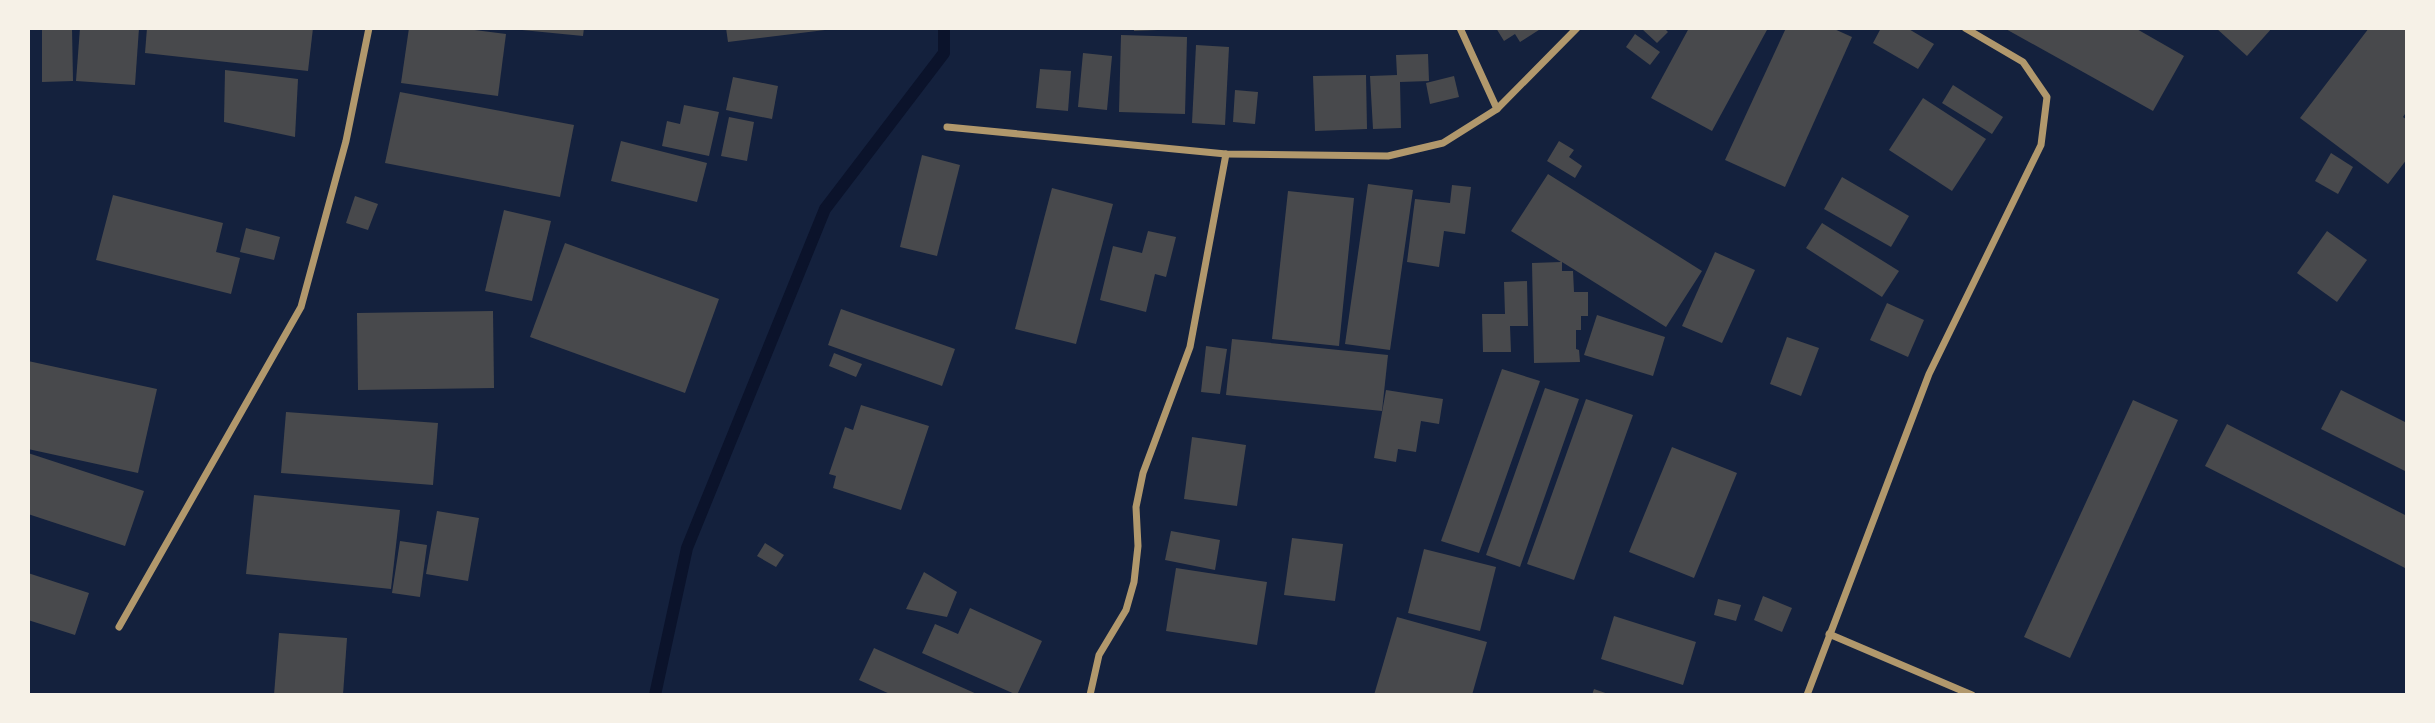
<svg xmlns="http://www.w3.org/2000/svg" width="2435" height="723" font-family="'Libre Baskerville',serif">
	<rect width="100%" height="100%" fill="#14213d"/>
	<g fill="none" stroke-linecap="round" stroke-linejoin="round">
		<path stroke="#0b132b" stroke-width="12" d="M655,695l32,-147 138,-339 119,-156v-25"/>
	</g>
	<g fill="#48494c">
		<path d="M42,28h30l1,53 -31,1z"/>
		<path d="M80,28h59l-4,57 -59,-4z"/>
		<path d="M147,28h166l-5,43 -163,-18z"/>
		<path d="M409,28h50l47,6 -8,62 -97,-13z"/>
		<path d="M522,28h62l-1,8 -61,-6z"/>
		<path d="M726,28h99v2l-97,12z"/>
		<path d="M1134,28h24v2l-24,1z"/>
		<path d="M1496,28h46l-22,14 -5,-8 -11,7z"/>
		<path d="M1641,28h23l4,4 -11,11z"/>
		<path d="M1689,28h79l-56,103 -61,-33z"/>
		<path d="M1786,28h46l20,9 -67,150 -60,-27z"/>
		<path d="M1881,28h26l27,16 -16,25 -45,-26z"/>
		<path d="M2004,28h131l49,28 -31,55z"/>
		<path d="M2216,28h56l-25,28z"/>
		<path d="M2369,28h38v83l-4,6 4,3v39l-19,25 -88,-66z"/>
		<path d="M1635,34l25,18 -10,13 -24,-18z"/>
		<path d="M1121,35l66,2 -2,77 -66,-2z"/>
		<path d="M1196,45l33,2 -4,78 -33,-2z"/>
		<path d="M1083,53l29,3 -5,54 -29,-3z"/>
		<path d="M1428,54l1,27 -29,1 1,46 -28,1 -3,-53 27,-1 -1,-20z"/>
		<path d="M1040,69l31,2 -3,40 -32,-3z"/>
		<path d="M225,70l73,9 -3,58 -71,-15z"/>
		<path d="M1366,75l1,54 -52,2 -2,-55z"/>
		<path d="M1454,76l5,21 -29,7 -4,-21z"/>
		<path d="M733,77l45,9 -6,33 -46,-9z"/>
		<path d="M1953,85l50,32 -11,17 -50,-31z"/>
		<path d="M1235,90l23,2 -3,32 -22,-2z"/>
		<path d="M400,92l174,33 -14,72 -175,-34z"/>
		<path d="M1923,98l63,41 -34,52 -63,-41z"/>
		<path d="M684,105l35,7 -10,44 -47,-10 5,-25 13,3z"/>
		<path d="M729,117l25,5 -7,39 -26,-5z"/>
		<path d="M621,141l86,22 -10,39 -86,-21z"/>
		<path d="M1559,141l15,9 -5,7 13,9 -7,12 -28,-17z"/>
		<path d="M2331,153l22,14 -15,27 -23,-13z"/>
		<path d="M922,155l38,10 -23,91 -37,-9z"/>
		<path d="M1548,174l154,97 -36,56 -104,-65v9h11l1,21h14v24h-7v14h-5v19l3,1 1,12 -46,1 -2,-100 29,-1 -50,-31z"/>
		<path d="M1842,177l67,39 -18,31 -67,-38z"/>
		<path d="M1368,184l45,6 -23,160 -45,-6z"/>
		<path d="M1452,185l19,2 -6,47 -21,-3 -5,36 -32,-5 8,-63 35,4z"/>
		<path d="M1052,188l61,16 -37,140 -61,-15z"/>
		<path d="M1288,191l66,7 -15,148 -67,-7z"/>
		<path d="M113,195l110,28 -7,29 24,6 -9,36 -135,-34z"/>
		<path d="M355,196l23,8 -10,26 -22,-7z"/>
		<path d="M504,210l47,11 -19,80 -47,-10z"/>
		<path d="M1822,223l77,48 -17,26 -76,-49z"/>
		<path d="M246,228l34,9 -6,23 -34,-8z"/>
		<path d="M1148,231l28,6 -10,40 -11,-3 -9,38 -46,-12 13,-54 29,7z"/>
		<path d="M2327,231l40,29 -30,42 -40,-29z"/>
		<path d="M565,243l154,56 -34,94 -155,-56z"/>
		<path d="M1715,252l40,18 -33,73 -40,-17z"/>
		<path d="M1527,281l1,45h-18l1,26h-28l-1,-38h23l-1,-32z"/>
		<path d="M1887,303l37,17 -16,37 -38,-17z"/>
		<path d="M841,309l114,40 -13,37 -114,-41z"/>
		<path d="M493,311l1,77 -136,2 -1,-77z"/>
		<path d="M1597,315l68,22 -12,39 -69,-21z"/>
		<path d="M1787,337l32,11 -18,48 -31,-12z"/>
		<path d="M1232,339l156,16 -6,56 -156,-16z"/>
		<path d="M1206,346l21,3 -7,45 -19,-2z"/>
		<path d="M834,353l28,11 -6,13 -27,-11z"/>
		<path d="M28,361l129,28 -19,84 -110,-24z"/>
		<path d="M1502,369l38,12 -61,172 -38,-12z"/>
		<path d="M1545,388l34,11 -59,168 -34,-12z"/>
		<path d="M1386,390l57,9 -4,25 -18,-3 -5,31 -18,-3 -2,13 -22,-4z"/>
		<path d="M2341,390l66,33v49l-86,-43z"/>
		<path d="M1586,399l47,16 -59,165 -47,-16z"/>
		<path d="M2133,400l45,20 -108,238 -46,-21z"/>
		<path d="M861,405l68,21 -28,84 -68,-22 3,-12 -7,-2 16,-47 8,3z"/>
		<path d="M286,412l152,11 -5,62 -152,-12z"/>
		<path d="M2227,424l180,92v53l-202,-103z"/>
		<path d="M1192,437l54,8 -9,61 -53,-7z"/>
		<path d="M1672,447l65,26 -43,105 -65,-26z"/>
		<path d="M28,453l116,38 -19,55 -97,-32z"/>
		<path d="M254,495l146,15 -9,79 -145,-15z"/>
		<path d="M437,511l42,7 -11,63 -42,-7z"/>
		<path d="M1171,531l49,9 -5,30 -50,-10z"/>
		<path d="M1292,538l51,6 -8,57 -51,-6z"/>
		<path d="M400,541l27,4 -7,52 -28,-4z"/>
		<path d="M765,543l19,12 -8,12 -19,-11z"/>
		<path d="M1424,549l72,18 -16,64 -72,-18z"/>
		<path d="M1176,568l91,14 -10,63 -91,-14z"/>
		<path d="M924,572l33,20 -10,25 -41,-8z"/>
		<path d="M28,573l61,20 -14,42 -47,-15z"/>
		<path d="M1763,596l29,12 -10,24 -28,-12z"/>
		<path d="M1718,599l23,6 -5,16 -22,-6z"/>
		<path d="M970,608l72,33 -25,54 -95,-42 13,-29 23,10z"/>
		<path d="M1614,616l82,26 -13,43 -82,-26z"/>
		<path d="M1397,617l90,25 -15,53h-98z"/>
		<path d="M279,633l68,5 -4,57h-69z"/>
		<path d="M874,648l105,47h-87l-33,-15z"/>
		<path d="M1594,689l17,6h-19z"/>
	</g>
	<g fill="none" stroke-linecap="round" stroke-linejoin="round">
		<g stroke="#b1986c" stroke-width="7">
			<path d="M1460,28l37,81"/>
			<path d="M947,127l279,27 162,2 55,-13 54,-34 80,-81"/>
			<path d="M119,627l182,-320 45,-166 23,-113"/>
			<path d="M1829,634l143,61"/>
			<path d="M1090,695l9,-40 27,-45 8,-28 4,-36 -2,-39 7,-34 47,-126 36,-193"/>
			<path d="M1807,695l122,-321 112,-229 6,-48 -24,-35 -58,-34"/>
		</g>
	</g>
	<rect width="2435" height="723" fill="none" stroke="#f6f1e7" stroke-width="60"/>
</svg>
